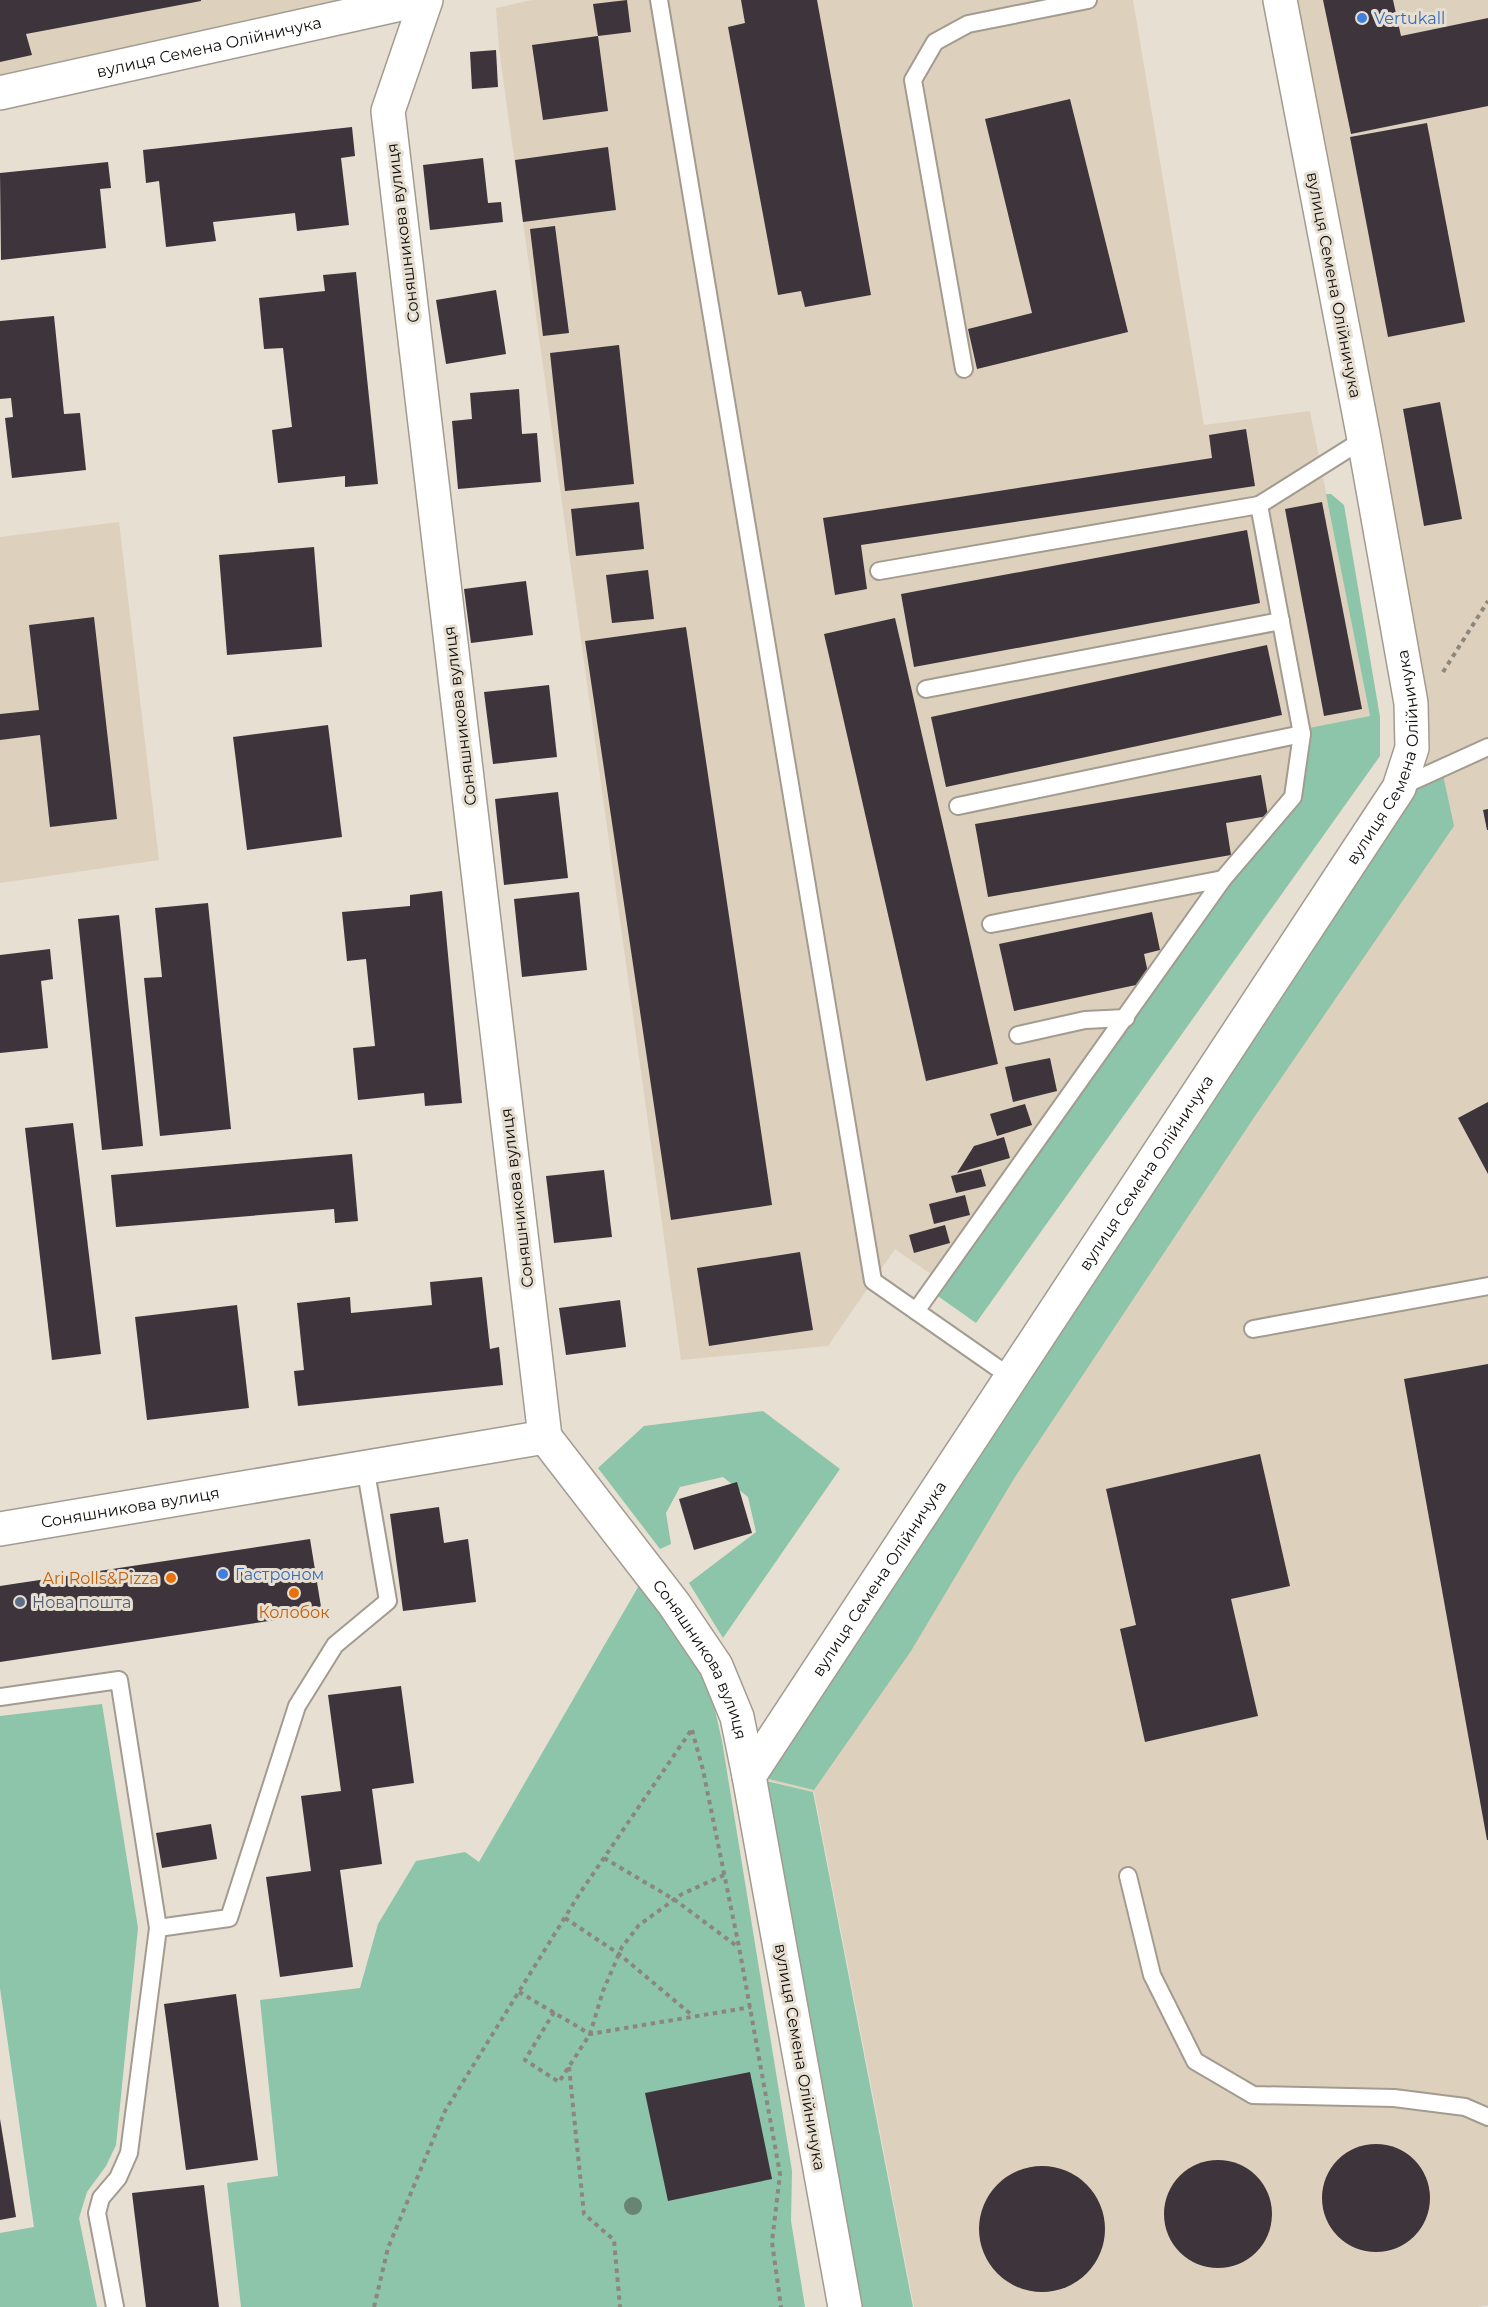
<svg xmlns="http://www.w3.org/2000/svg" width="1488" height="2307" font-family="Montserrat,sans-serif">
	<rect width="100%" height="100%" fill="#e7dfd2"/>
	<g fill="#ddd1be">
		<path d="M0,0h419l-419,93z"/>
		<path d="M532,0h601l71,425 106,-14 60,305 -83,82 -352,479 -40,-28 -67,97 -147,14 -182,-1311 -3,-41z"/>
		<path d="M1280,0h208v2305l-10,2h-564l-100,-515 -65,-16 663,-1028z"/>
		<path d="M119,522l40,338 -159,23v-346z"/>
	</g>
	<g fill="#8cc5a9">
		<path d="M1326,494h5l13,11 36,212v39l-404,567 -41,-29 352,-496 12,-68 71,-14z"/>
		<path d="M1442,770l12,56 -201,293 -238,358 -104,174 -97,139 -61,-15 647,-984z"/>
		<path d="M763,1411l77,58 -117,169 -34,-55 67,-51 -8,-35 -25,-20 -43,10 -14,26 5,31 -11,5 -62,-81 46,-42z"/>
		<path d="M641,1582l56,78 15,37 10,44 70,430 -1,50 14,86h-564l-14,-124 51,-7 -18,-176 100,-12 18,-64 38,-63 49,-9 14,10z"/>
		<path d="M102,1704l36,224 -22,217 -10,21 -19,26 -8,26 18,89h-97v-74l34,-6 -34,-239v-272z"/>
		<path d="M754,1778l59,14 100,515h-63z"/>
	</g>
	<g fill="#3e343c">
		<path d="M0,0h201v1l-175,33 6,21 -32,7z"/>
		<path d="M627,0l4,32 -33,4 -5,-32z"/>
		<path d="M741,0h76l54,295 -66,12 -4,-16 -23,4 -50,-268 17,-4z"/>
		<path d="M1323,0h70l8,36 87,-18v88l-137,28z"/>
		<path d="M598,36l10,75 -65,9 -11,-75z"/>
		<path d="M496,50l2,37 -26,2 -2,-37z"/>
		<path d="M1070,99l58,233 -151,37 -9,-40 64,-16 -47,-194z"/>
		<path d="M1427,123l38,199 -77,15 -38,-200z"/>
		<path d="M352,127l3,29 -14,2 8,67 -52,6 -2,-18 -82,9 3,19 -50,6 -7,-66 -13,2 -3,-33z"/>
		<path d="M608,147l8,63 -93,12 -8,-62z"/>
		<path d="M483,158l5,45 13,-1 2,20 -73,8 -7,-65z"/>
		<path d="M108,162l3,26 -11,1 6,59 -105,12 -1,-87z"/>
		<path d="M555,226l14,107 -26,3 -13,-107z"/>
		<path d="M356,272l22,212 -33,3v-11l-67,7 -6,-53 20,-3 -9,-79 -19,1 -5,-51 66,-7 -2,-16z"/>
		<path d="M496,290l10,64 -60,10 -10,-64z"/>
		<path d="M54,316l10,98 16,-1 6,57 -74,8 -7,-60 8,-1 -2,-19 -11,1v-78z"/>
		<path d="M619,345l15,139 -69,7 -15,-138z"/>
		<path d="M519,389l3,45 15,-1 4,49 -83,7 -6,-68 20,-2 -2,-26z"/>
		<path d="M1440,402l22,117 -38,7 -21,-117z"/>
		<path d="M1246,429l9,57 -394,59 6,44 -32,6 -12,-77 389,-60 -3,-23z"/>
		<path d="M639,502l5,47 -68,7 -5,-47z"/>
		<path d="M1322,502l40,207 -38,7 -39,-207z"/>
		<path d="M1247,530l13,73 -346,64 -13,-73z"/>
		<path d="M314,547l8,100 -95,8 -8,-100z"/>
		<path d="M648,570l6,49 -42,4 -6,-48z"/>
		<path d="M526,581l7,54 -62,8 -7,-54z"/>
		<path d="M94,617l23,202 -67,8 -10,-92 -40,5v-26l39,-4 -10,-85z"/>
		<path d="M895,618l103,446 -72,17 -102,-447z"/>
		<path d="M686,627l86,578 -101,15 -86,-579z"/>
		<path d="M1267,645l15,70 -336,72 -15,-70z"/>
		<path d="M549,685l8,72 -64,7 -9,-72z"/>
		<path d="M328,725l14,112 -95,13 -14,-113z"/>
		<path d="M1261,775l7,41 -42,7 5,32 -243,42 -13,-73z"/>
		<path d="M558,792l10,86 -64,7 -9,-86z"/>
		<path d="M1488,809v21h-1l-4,-20z"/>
		<path d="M442,891l20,212 -37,3 -1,-13 -66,7 -5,-52 22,-2 -9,-87 -19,2 -5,-49 68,-6v-11z"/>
		<path d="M579,892l8,78 -65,7 -8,-78z"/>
		<path d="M208,903l23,226 -71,7 -16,-158 18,-1 -7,-69z"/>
		<path d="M1152,912l8,38 -16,4 6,28 -136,29 -15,-67z"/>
		<path d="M119,915l24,231 -41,4 -24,-231z"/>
		<path d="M50,949l3,30 -12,2 7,67 -48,5v-98z"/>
		<path d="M1050,1058l7,33 -44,11 -8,-35z"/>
		<path d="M1488,1102v72l-30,-56z"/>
		<path d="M1025,1104l7,21 -35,11 -7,-22z"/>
		<path d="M73,1123l28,231 -49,6 -27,-232z"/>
		<path d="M1004,1137l6,21 -53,15 17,-27z"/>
		<path d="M352,1154l6,67 -23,2 -1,-14 -218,18 -5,-52z"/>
		<path d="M981,1169l5,17 -30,7 -5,-17z"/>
		<path d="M604,1170l8,67 -58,6 -8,-67z"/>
		<path d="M965,1195l5,20 -36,9 -5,-20z"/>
		<path d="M945,1225l5,18 -36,10 -5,-18z"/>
		<path d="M800,1252l13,78 -104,16 -12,-78z"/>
		<path d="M482,1277l8,72 9,-2 4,38 -205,21 -4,-35 10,-1 -7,-67 53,-6 1,16 81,-8 -2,-23z"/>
		<path d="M620,1300l6,47 -60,8 -7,-47z"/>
		<path d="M237,1305l12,103 -102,12 -12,-103z"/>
		<path d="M1488,1364v476h-1l-83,-461z"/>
		<path d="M1260,1454l30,132 -59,13 27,117 -113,26 -25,-113 16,-4 -30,-136z"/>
		<path d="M737,1482l15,51 -58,17 -15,-51z"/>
		<path d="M439,1507l5,36 24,-4 8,63 -73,9 -13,-97z"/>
		<path d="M310,1539l12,74 -322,49v-76z"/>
		<path d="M401,1686l13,97 -42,6 10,75 -42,6 13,97 -73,10 -14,-100 45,-6 -10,-75 40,-5 -13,-96z"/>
		<path d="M211,1824l6,35 -55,9 -6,-35z"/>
		<path d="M236,1994l22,166 -72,10 -22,-166z"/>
		<path d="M750,2072l22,107 -104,22 -23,-108z"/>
		<path d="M0,2119l16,98 -16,3z"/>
		<circle cx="1376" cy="2198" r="54"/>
		<circle cx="1218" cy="2214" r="54"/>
		<circle cx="1042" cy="2229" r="63"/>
		<path d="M204,2185l15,122h-73l-14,-114z"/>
	</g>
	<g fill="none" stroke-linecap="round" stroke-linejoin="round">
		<defs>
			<g id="lane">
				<path d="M659,0l214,1281 139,97"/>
				<path d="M964,369l-51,-289 22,-38 33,-18 120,-24"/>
				<path d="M879,571l380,-66"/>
				<path d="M926,689l355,-68"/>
				<path d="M1400,787l88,-40"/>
				<path d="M958,806l344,-72"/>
				<path d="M991,924l232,-45"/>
				<path d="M1018,1035l67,-15 41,-2"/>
				<path d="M916,1311l307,-432 70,-82 9,-63 -43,-229 105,-66"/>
				<path d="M1253,1329l235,-43"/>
				<path d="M0,1697l119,-17 39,248 -29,225 -11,25 -17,20 -4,15 18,94"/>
				<path d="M1128,1876l24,99 43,86 58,34 141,3 71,9 23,10"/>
				<path d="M158,1928l71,-10 68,-212 38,-61 53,-44 -23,-135"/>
			</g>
			<g id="street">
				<path id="s1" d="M0,93l419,-93"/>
				<path id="s2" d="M545,1437l129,167 42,62 21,51 12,59"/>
				<path id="s3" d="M0,1529l545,-92 -157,-1326 38,-111"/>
				<path id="s4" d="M845,2307l-96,-531 650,-988 13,-40 -1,-45 -47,-264 -84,-439"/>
			</g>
		</defs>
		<use href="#lane" stroke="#a39b8f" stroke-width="20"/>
		<use href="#street" stroke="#a39b8f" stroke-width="36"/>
		<g stroke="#8c877e" stroke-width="4" stroke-dasharray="4.5 4.5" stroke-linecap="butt">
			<path d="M1443,672l45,-71"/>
			<path d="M692,1730l11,40 36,177 41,227 -8,68 9,65"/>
			<path d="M604,1858l71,42 63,47"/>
			<path d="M565,1918l54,36 74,62"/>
			<path d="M519,1992l71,42 161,-27"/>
			<path d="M554,2012l-29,48 34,22 31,-48 13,-43 19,-44 17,-22 43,-31 42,-19"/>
			<path d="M569,2067l15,147 30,26 6,67"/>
			<path d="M374,2307l14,-59 57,-137 135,-218 112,-164"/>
		</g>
		<use href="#lane" stroke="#fff" stroke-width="16"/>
		<use href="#street" stroke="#fff" stroke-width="33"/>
	</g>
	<circle fill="#688473" cx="633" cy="2206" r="9"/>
	<g fill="#3f7fe0" stroke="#e7dfd2" stroke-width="2">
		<circle cx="1362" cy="18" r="6"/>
		<circle cx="223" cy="1574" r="6"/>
	</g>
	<g fill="#e8710a" stroke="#e7dfd2" stroke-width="2">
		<circle cx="171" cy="1578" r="6"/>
		<circle cx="294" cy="1593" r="6"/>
	</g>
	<circle fill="#5c6f8a" stroke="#e7dfd2" stroke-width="2" cx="20" cy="1602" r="6"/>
	<g text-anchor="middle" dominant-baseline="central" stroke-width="6" stroke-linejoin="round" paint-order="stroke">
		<g font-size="16" fill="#366cbe" stroke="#e7dfd2" text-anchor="start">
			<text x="1374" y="18">Vertukall</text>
			<text x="235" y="1574">Гастроном</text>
		</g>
		<g font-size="16" fill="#0f0d09" stroke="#e7dfd2">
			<text stroke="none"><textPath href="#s1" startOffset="214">вулиця Семена Олійничука</textPath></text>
			<text transform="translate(403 233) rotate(-97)">Соняшникова вулиця</text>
			<text transform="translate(1334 285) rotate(79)">вулиця Семена Олійничука</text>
			<text transform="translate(460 716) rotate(-97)">Соняшникова вулиця</text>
			<text stroke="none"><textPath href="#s4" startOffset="1748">вулиця Семена Олійничука</textPath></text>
			<text stroke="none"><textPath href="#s4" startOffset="1262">вулиця Семена Олійничука</textPath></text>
			<text transform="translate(517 1198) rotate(-97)">Соняшникова вулиця</text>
			<text stroke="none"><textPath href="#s3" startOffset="132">Соняшникова вулиця</textPath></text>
			<text stroke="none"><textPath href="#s4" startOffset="776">вулиця Семена Олійничука</textPath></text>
			<text stroke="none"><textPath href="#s2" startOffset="273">Соняшникова вулиця</textPath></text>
			<text transform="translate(800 2057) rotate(80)">вулиця Семена Олійничука</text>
		</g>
		<g font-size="16" fill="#c56008" stroke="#e7dfd2" text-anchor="end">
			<text x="159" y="1578">Ari Rolls&amp;Pizza</text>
			<text x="294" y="1612" text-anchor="middle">Колобок</text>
		</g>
		<g font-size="16" fill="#4e5e75" stroke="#e7dfd2" text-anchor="start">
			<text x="32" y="1602">Нова пошта</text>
		</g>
	</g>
</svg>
